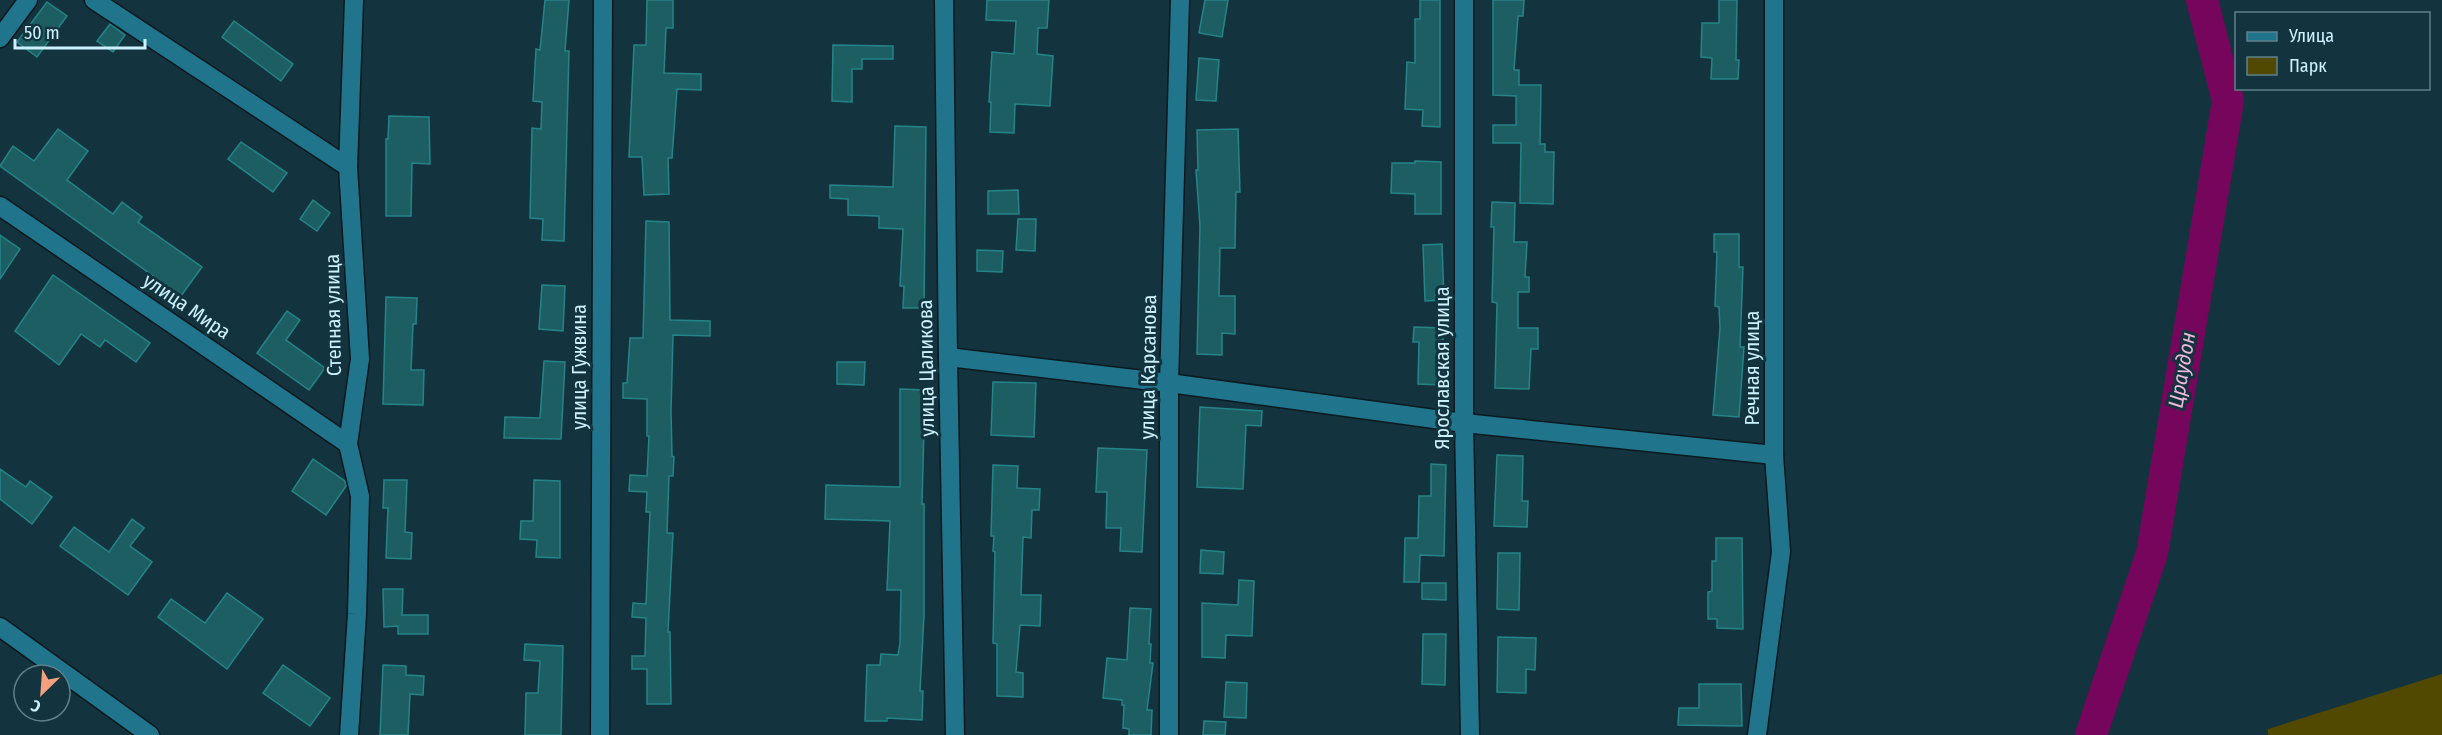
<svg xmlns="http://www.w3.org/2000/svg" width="2442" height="735" font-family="'Fira Sans Condensed',sans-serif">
	<rect width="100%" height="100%" fill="#13343e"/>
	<path fill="#514802" d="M2442,674v61h-174v-6z"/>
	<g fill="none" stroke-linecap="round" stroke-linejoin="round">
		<path stroke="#75065b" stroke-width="32" d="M2091,735l61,-182 76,-452 -26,-101"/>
	</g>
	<g fill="#1d5e62" stroke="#258489" stroke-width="1.5">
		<path d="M545,0h24l-4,51h4l-5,190 -22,-1 1,-21 -13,-1 2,-90 9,1 1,-27 -9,-1 3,-52 4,1z"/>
		<path d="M647,0h26v28h-7l-2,45 37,1v16l-24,-1 -5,69h-4l1,36 -25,1 -2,-38h-13l5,-112h12z"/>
		<path d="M987,0h62l-2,28h-9l-1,26 16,2 -3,50 -35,-2 -1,29 -24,-1 1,-30h-2l3,-50 22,2 2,-33 -30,-1z"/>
		<path d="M1205,0h23l-6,37 -23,-4z"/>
		<path d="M1420,0h20v127l-18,-1 1,-16 -18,-1 2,-47 8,1v-44h5z"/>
		<path d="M1493,0h31l-1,16h-5l-4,54h5v15h22l-1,59h5v8h9l-1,52 -33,-1 1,-60h-28v-18h23v-29l-23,-1z"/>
		<path d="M1719,0h18l-1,60h3l-1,19h-27l1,-21 -11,-1 1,-34h17z"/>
		<path d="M47,2l20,14 -30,41 -20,-15z"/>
		<path d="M234,21l59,43 -12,17 -59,-44z"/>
		<path d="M110,24l15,11 -12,17 -16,-11z"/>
		<path d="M833,45l60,1v13h-31v10h-10v33l-20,-1z"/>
		<path d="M1199,58l20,2 -3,41 -20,-1z"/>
		<path d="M389,116l40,1 1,47 -18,-1 -1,53h-25v-77h2z"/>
		<path d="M895,126l31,1 -2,181h-21l1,-22h-4l3,-57 -24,-1v-12l-31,-1v-16l-18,-1v-13l63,2z"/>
		<path d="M58,129l30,22 -21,29 46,34 9,-12 20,15 -4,5 64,45 -21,29 -181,-130 13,-20 21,15z"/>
		<path d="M1238,129l2,63h-4l-1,56h-15l-1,48h16v38l-13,-1v22l-25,-1 3,-128 -4,-56h2l-1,-40z"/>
		<path d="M241,142l46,31 -14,19 -45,-33z"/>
		<path d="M1415,161l26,1v52h-26v-20l-24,-1 1,-30h23z"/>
		<path d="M1018,190l1,24h-31v-23z"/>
		<path d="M313,200l17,13 -13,18 -17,-12z"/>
		<path d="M1492,202l23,1 -1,39h13l-2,35h4v15h-11v36h20v21h-7l-2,40 -34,-1 2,-85 -5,-1 2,-75h-3z"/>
		<path d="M1018,219h18l-1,32 -19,-1z"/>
		<path d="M646,221l23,1 1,98 40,1v15l-37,-1 -2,76 1,45 2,1 -1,19h-4l-2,57h6l-5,99h2l1,72h-24v-35h-15v-13h13l1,-38 -14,-1 1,-14 13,1 4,-92h-4l1,-20 -18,-1 1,-16 17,1 2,-40h-2v-37l-24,-1v-15h4l3,-45h13z"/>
		<path d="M1714,234h25v33h4l-3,80h4l-5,70 -26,-2 7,-87 -1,-21 -4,-1 2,-54h-3z"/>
		<path d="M0,235l20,14 -20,30z"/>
		<path d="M1442,244l2,56 -19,1 -2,-56z"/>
		<path d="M977,250l26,1 -1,21 -25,-1z"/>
		<path d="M53,275l97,68 -14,19 -31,-22 -5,7 -19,-13 -22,31 -44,-34z"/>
		<path d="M542,285l23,1 -2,45 -24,-2z"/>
		<path d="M386,297l31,1 -1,26h-3l-2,46h13l-1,35 -40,-1z"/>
		<path d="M287,311l13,9 -14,20 39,28 -16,22 -52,-37z"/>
		<path d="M1414,327l29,1v57l-25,-1 1,-42h-6z"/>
		<path d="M544,361l21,1 -4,77 -57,-1 1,-21 35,1z"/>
		<path d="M837,362h28l-1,23 -27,-1z"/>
		<path d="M993,382l43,1 -2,54 -43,-2z"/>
		<path d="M900,389l25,1 -3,114h2v111l-4,76h3l-1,29 -35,-2v3h-22l2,-56h13l1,-11 17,1 2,-12 1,-53h-14l3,-69 -65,-2 1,-34 74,2z"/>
		<path d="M1200,407l62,4 -1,15 -15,-1 -3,64 -46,-2z"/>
		<path d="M1098,448l49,2 -5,102 -22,-1 1,-23h-15l1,-36h-11z"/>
		<path d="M1497,455l26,1 -1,45h6l-1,26 -33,-1z"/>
		<path d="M313,459l32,22 1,5 -20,29 -34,-24z"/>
		<path d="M1431,464l15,1 -2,91 -24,-1 -1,27h-15l1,-44h13l1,-42h12z"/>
		<path d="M993,465l25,1 -1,22 23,1 -1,21h-7l-1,28 -8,-1 -2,58h20l-1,31 -20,-1 -4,47 7,1v24l-26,-1v-52l-4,-1 2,-91 -2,-1 1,-15h-3z"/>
		<path d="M0,469l26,18 4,-6 22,16 -20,27 -32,-25z"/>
		<path d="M384,480h23l-2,52 7,1 -1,26 -25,-1 2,-50h-5z"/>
		<path d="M534,480l26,1v77l-24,-1 1,-17 -17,-1 1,-18h12z"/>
		<path d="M132,519l12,9 -14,18 22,16 -24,33 -68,-49 14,-19 35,25z"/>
		<path d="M1716,538h26l1,91 -26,-1v-9h-9v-27l4,-1v-30h4z"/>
		<path d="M1201,550l23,2 -1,22 -23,-1z"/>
		<path d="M1498,553h22l-1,57 -22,-1z"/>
		<path d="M1239,580l15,1 -2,55 -26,-1 -1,23 -23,-1v-54l36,2z"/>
		<path d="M1422,583h24v17l-24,-1z"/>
		<path d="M383,589h20l-1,26h26v19h-30v-8l-14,1z"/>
		<path d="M227,593l36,26 -36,50 -69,-52 13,-18 34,24z"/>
		<path d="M1130,608l21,1 -2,35h2l-1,19h3l-6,47h5l-1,25h-22v-6l-6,-1 1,-23h-2v-5l-19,-2 4,-40 20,2z"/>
		<path d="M1423,634h23l-1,51 -23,-1z"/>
		<path d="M1498,637l38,1 -1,32 -9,-1v24l-29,-1z"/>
		<path d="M525,644l38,2 -2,89h-36l1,-42h12l2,-32 -16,-1z"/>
		<path d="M283,665l47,33 -20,28 -47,-33z"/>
		<path d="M383,665l23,1v9l18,1 -1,19 -13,-1 -2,41h-28z"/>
		<path d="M1226,682l21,1 -1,35 -22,-1z"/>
		<path d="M1699,684h42l1,42 -64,-1 1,-17h20z"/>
		<path d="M1204,721l22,1 -1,13h-22z"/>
	</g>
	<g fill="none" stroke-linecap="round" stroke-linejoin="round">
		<defs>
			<g id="minor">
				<path d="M94,0l254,167"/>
				<path d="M944,0l4,357 7,378"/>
				<path d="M1464,0v423l6,312"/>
				<path d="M0,38l28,-38"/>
				<path d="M0,206l348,238"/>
				<path d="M948,357l221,26 295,40 310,32"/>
				<path d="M349,735l8,-121 3,-118 -12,-52 12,-85 -12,-192 6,-167"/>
				<path d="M600,735l3,-735"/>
				<path d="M1169,735v-352l11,-383"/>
				<path d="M1757,735l24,-183 -7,-97v-455"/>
			</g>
			<path id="tertiary" d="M0,627l150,108"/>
		</defs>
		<use href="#minor" stroke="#0c191e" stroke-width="21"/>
		<use href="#tertiary" stroke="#0c191e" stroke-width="21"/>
		<use href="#minor" stroke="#20748c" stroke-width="18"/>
		<use href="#tertiary" stroke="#20748c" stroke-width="18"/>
	</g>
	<g text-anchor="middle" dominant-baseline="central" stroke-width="6" stroke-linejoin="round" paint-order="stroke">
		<g font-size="20" fill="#cdf2ff" stroke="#13343e">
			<text transform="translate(187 306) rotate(34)">улица Мира</text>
			<text transform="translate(333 315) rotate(-91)">Степная улица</text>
			<text transform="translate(579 367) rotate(-90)">улица Гужвина</text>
			<text transform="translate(1148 367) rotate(-89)">улица Карсанова</text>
			<text transform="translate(926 368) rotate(-91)">улица Цаликова</text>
			<text transform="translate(1442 368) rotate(-90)">Ярославская улица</text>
			<text transform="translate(1752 368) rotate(-90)">Речная улица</text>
		</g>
		<g font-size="21" font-style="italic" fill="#f0badc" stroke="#13343e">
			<text transform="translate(2182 370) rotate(-80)">Цраудон</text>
		</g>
	</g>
	<rect x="2235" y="12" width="195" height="78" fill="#13343e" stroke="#5d808b" stroke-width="1.5"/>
	<rect x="2247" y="32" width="30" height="9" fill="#20748c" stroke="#5d808b" stroke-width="1.5"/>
	<text x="2289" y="42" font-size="18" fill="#cdf2ff">Улица</text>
	<rect x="2247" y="57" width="30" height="18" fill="#514802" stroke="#5d808b" stroke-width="1.5"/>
	<text x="2289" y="72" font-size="18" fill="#cdf2ff">Парк</text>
	<g transform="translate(42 693) rotate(205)"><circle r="28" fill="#13343e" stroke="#5d808b" stroke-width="1.5"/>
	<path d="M0-4.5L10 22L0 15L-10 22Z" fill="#f3a081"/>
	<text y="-9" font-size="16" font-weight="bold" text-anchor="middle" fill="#cdf2ff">С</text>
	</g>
	<path d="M15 39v9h130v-9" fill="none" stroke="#cdf2ff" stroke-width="3"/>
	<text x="24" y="39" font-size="18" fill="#cdf2ff" stroke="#13343e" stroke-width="4.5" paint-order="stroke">50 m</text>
</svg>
